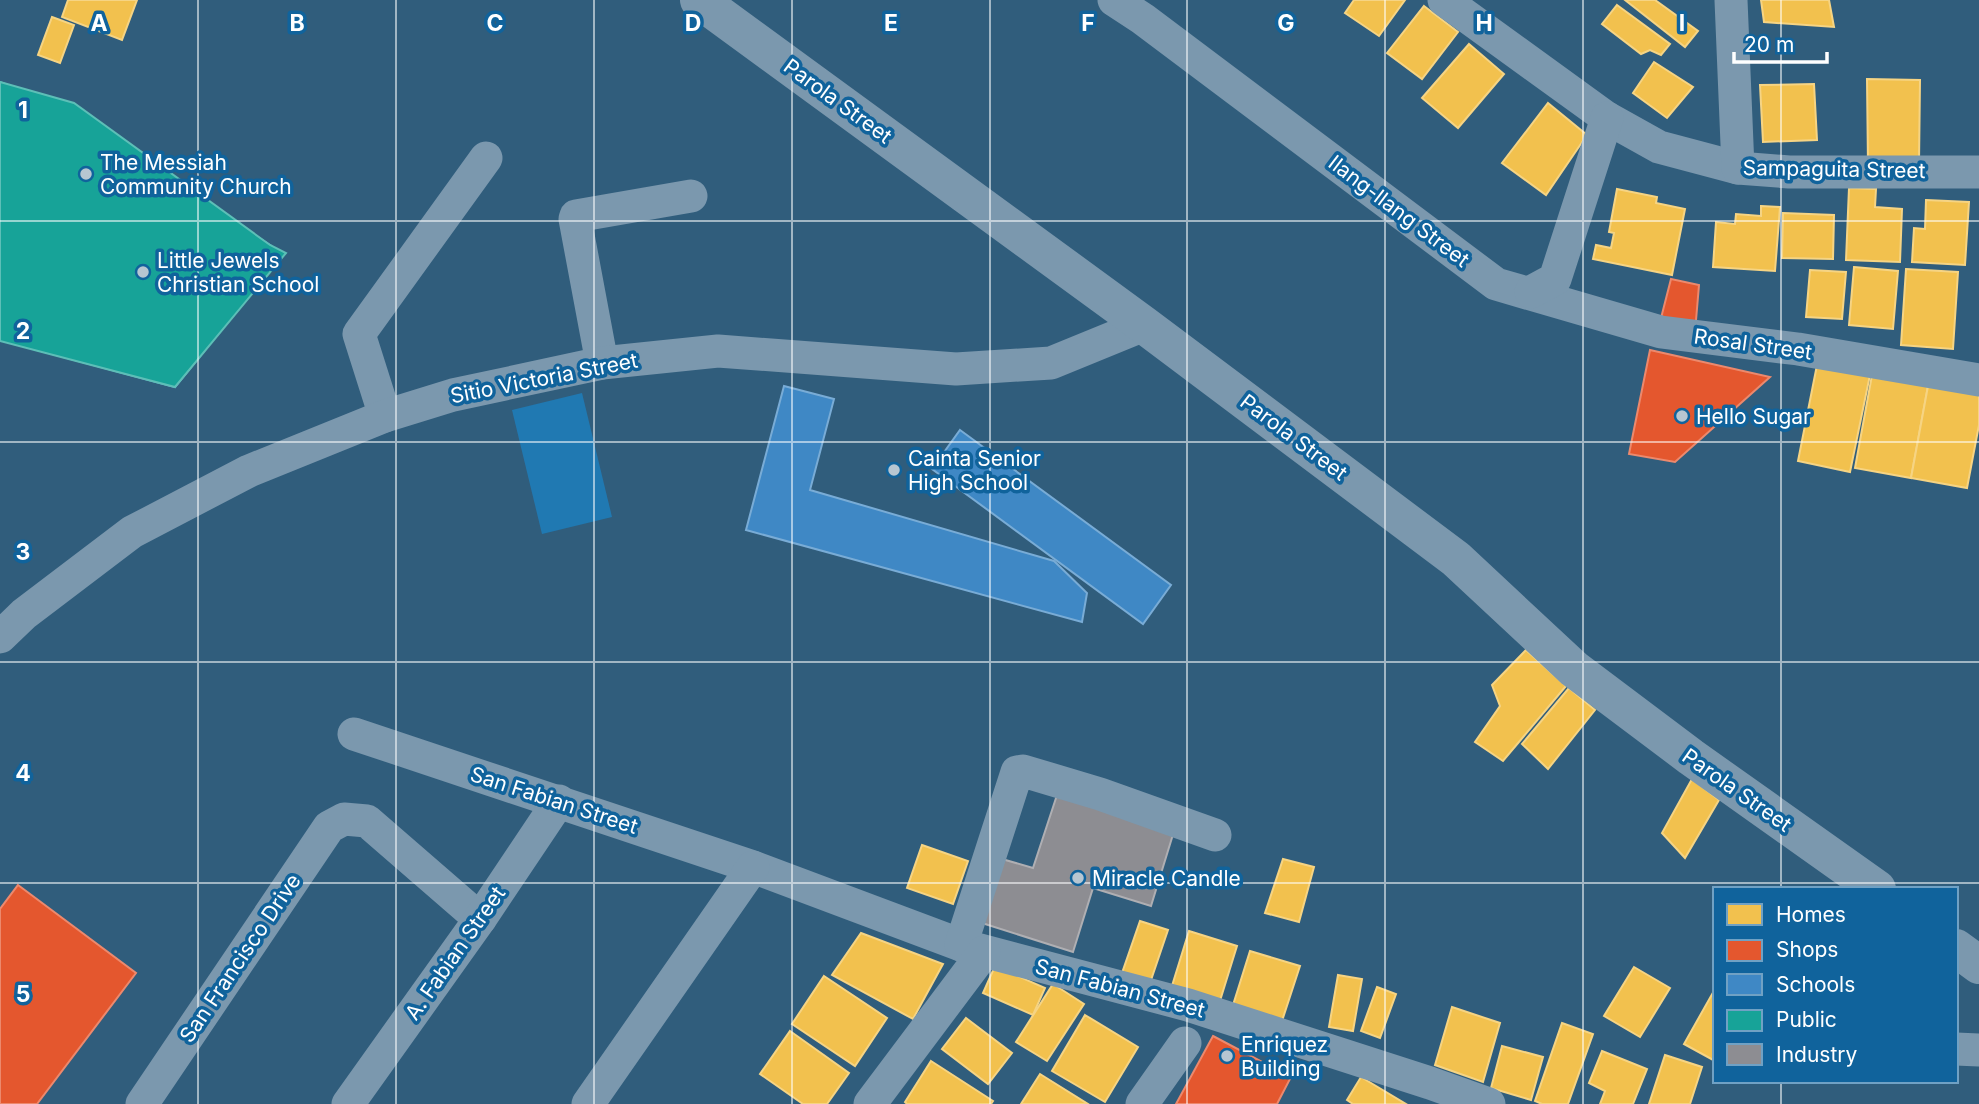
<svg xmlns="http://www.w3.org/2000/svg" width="1979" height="1104" font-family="Inter,sans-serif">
	<rect width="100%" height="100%" fill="#305d7c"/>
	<path fill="#2079b2" d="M582,393l30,124 -70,17 -30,-124z"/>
	<g fill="#f2c14e" stroke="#f6d483" stroke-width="2">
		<path d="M68,0h69l-15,40 -60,-23z"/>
		<path d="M1354,0h51l-26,36 -34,-23z"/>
		<path d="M1625,0h30l43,31 -13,16z"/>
		<path d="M1761,0h68l5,27 -70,-5z"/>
		<path d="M1617,5l53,39 -9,11 -11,-5 -9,4 -39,-30z"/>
		<path d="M1424,6l34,26 -36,47 -35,-26z"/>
		<path d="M52,17l22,8 -14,38 -22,-8z"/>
		<path d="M1469,44l35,30 -46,54 -36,-30z"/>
		<path d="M1654,62l39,25 -26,31 -34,-25z"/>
		<path d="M1867,79l53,1 -1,83 -51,2z"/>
		<path d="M1814,84l3,56 -54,2 -3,-57z"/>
		<path d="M1548,103l39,32 -41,60 -44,-32z"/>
		<path d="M1849,188l27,1 -1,18 27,2 -2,53 -54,-2z"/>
		<path d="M1617,189l40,8 -1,6 29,6 -13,66 -79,-16 3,-14 15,3 3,-15 -5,-1z"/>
		<path d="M1926,200l43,2 -4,63 -53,-3 2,-34 11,1z"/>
		<path d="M1761,206l19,1 -5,64 -62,-4 3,-45 19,2 1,-10 25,2z"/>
		<path d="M1783,213l51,2 -1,44 -51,-1z"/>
		<path d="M0,245l17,6 -17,47z"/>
		<path d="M1854,267l44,4 -5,58 -44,-4z"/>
		<path d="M1906,269l52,3 -5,77 -52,-4z"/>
		<path d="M1810,270l36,2 -4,47 -36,-2z"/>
		<path d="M1817,365l53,10 -20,97 -52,-11z"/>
		<path d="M1872,375l56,11 -17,92 -56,-10z"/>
		<path d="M1928,386l51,9v30l-12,63 -56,-10z"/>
		<path d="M1526,650l40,36 -63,75 -28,-19 25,-36 -8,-21z"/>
		<path d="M1569,688l26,22 -47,59 -26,-25z"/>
		<path d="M1692,779l27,21 -34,58 -23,-25z"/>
		<path d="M922,845l46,16 -15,43 -46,-16z"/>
		<path d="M1283,859l31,8 -15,55 -34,-9z"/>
		<path d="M1140,921l28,9 -19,56 -28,-10z"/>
		<path d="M1189,931l48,15 -18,58 -48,-15z"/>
		<path d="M861,933l82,31 -30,55 -81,-44z"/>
		<path d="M1250,951l50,15 -18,55 -49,-16z"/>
		<path d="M995,966l50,22 -12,27 -50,-22z"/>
		<path d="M1634,967l36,21 -30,49 -36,-21z"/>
		<path d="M1338,975l24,4 -9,52 -24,-4z"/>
		<path d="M824,976l63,42 -32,48 -63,-42z"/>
		<path d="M1053,984l31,20 -37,57 -31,-19z"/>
		<path d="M1377,987l19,7 -16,44 -19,-7z"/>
		<path d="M1715,989v72l-31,-17z"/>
		<path d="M1452,1007l48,16 -17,59 -48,-17z"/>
		<path d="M1085,1015l53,32 -33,55 -53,-31z"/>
		<path d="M966,1018l46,35 -24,31 -46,-35z"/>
		<path d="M1562,1023l31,11 -25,70h-26l-7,-3z"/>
		<path d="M790,1031l59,42 -22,31h-24l-43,-30z"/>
		<path d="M1502,1046l41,11 -12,43 -40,-12z"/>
		<path d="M1602,1051l45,18 -14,35h-33l5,-13 -16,-8z"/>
		<path d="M1665,1055l37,12 -12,37h-41z"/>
		<path d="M931,1061l62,40 -2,3h-84l-2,-2z"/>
		<path d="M1040,1074l48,30h-67z"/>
		<path d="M1361,1077l45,27h-53l-6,-4z"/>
	</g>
	<g fill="#e4572e" stroke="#ec896d" stroke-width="2">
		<path d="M1671,279l28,6 -4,47 -35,-10z"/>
		<path d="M1650,350l120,27 -95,85 -46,-8z"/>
		<path d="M18,885l118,88 -99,131h-37v-195z"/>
		<path d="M1213,1036l78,41 -14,27h-101z"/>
	</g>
	<g fill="#3f88c5" stroke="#79acd6" stroke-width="2">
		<path d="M82,122l188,123 -35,48 -152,-101 -10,13 -27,-18 18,-27 -5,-3z"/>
		<path d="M10,294l195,56 -30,37 -175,-47v-16z"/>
		<path d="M784,386l50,13 -24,91 244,71 33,32 -5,29 -336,-92z"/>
		<path d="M960,430l211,155 -28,39 -211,-155z"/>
	</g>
	<g fill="#17a398" stroke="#5dbfb7" stroke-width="2">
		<path d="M0,82l73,27 -48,127 -25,-10z"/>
		<path d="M0,82l74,21 196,142 16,8 -111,134 -175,-46z"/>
	</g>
	<path fill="#8d8d92" stroke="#afafb3" stroke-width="2" d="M1058,792l117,36 -24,78 -58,-18 -20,64 -91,-29 20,-64 31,9z"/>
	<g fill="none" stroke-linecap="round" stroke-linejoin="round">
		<g stroke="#7b98ae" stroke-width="33">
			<path d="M1114,0l29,19 353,265 165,48 137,17 181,31"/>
			<path d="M1444,0l163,118 52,29 79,21 51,4h190"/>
			<path d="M1731,0l7,168"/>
			<path d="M1531,292l24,-13 52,-161"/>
			<path d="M602,363l-27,-144 1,-3 115,-20"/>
			<path d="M385,416l-26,-82 127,-176"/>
			<path d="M0,637l24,-23 108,-82 117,-61 136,-55 68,-21 149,-32 116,-12 238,18 95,-6 93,-38"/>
			<path d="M354,734l399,133 208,78 227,60 242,78 59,21"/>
			<path d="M961,945l56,-173 6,-1 77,23 115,41"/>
			<path d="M1956,1049l23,1"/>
			<path d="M142,1104l187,-277 15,-8 23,2 113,98"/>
			<path d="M348,1104l132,-185 79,-118"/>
			<path d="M588,1104l165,-237"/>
			<path d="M870,1104l114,-152"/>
			<path d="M1142,1104l43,-61"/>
		</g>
		<g stroke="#7b98ae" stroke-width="38">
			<path d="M699,0l445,325 312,234 118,110 117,88 186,132"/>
			<path d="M1956,948l23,17"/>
		</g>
	</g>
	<path fill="none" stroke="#fff" stroke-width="2" stroke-opacity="0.55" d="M198,0v1104M396,0v1104M594,0v1104M792,0v1104M990,0v1104M1187,0v1104M1385,0v1104M1583,0v1104M1781,0v889M0,221h1979M0,442h1979M0,662h1979M0,883h1979M1781,1081v23"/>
	<g fill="#b7c6d1" stroke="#10639c" stroke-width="2.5">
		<circle cx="86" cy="174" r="7"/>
		<circle cx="143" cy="272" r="7"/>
		<circle cx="1682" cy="416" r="7"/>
		<circle cx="894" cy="470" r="7"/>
		<circle cx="1078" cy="878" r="7"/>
		<circle cx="1227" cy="1056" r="7"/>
	</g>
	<g text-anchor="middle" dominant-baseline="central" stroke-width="7" stroke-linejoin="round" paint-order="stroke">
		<g font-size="21" fill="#fff" stroke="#10639c">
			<text transform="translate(838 101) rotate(36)">Parola Street</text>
			<text transform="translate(1834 169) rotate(1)">Sampaguita Street</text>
			<text transform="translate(1399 211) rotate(37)">Ilang-llang Street</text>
			<text transform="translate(1753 344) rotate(8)">Rosal Street</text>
			<text transform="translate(544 378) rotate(-11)">Sitio Victoria Street</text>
			<text transform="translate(1294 437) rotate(37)">Parola Street</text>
			<text transform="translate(1737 790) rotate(35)">Parola Street</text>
			<text transform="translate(554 800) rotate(18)">San Fabian Street</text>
			<text transform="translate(455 953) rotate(-55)">A. Fabian Street</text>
			<text transform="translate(240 958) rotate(-56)">San Francisco Drive</text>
			<text transform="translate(1120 988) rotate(15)">San Fabian Street</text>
		</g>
		<g font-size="21" fill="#fff" stroke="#10639c" text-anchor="start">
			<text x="100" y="162">The Messiah<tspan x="100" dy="24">Community Church</tspan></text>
			<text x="157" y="260">Little Jewels<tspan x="157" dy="24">Christian School</tspan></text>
			<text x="1696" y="416">Hello Sugar</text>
			<text x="908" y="458">Cainta Senior<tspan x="908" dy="24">High School</tspan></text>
			<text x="1092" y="878">Miracle Candle</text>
			<text x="1241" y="1044">Enriquez<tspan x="1241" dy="24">Building</tspan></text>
		</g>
	</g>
	<g font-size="23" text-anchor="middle" font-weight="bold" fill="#fff" stroke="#10639c" stroke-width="7" stroke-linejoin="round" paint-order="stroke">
		<text x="99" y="31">A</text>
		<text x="297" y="31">B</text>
		<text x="495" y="31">C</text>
		<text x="693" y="31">D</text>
		<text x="891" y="31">E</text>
		<text x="1088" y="31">F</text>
		<text x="1286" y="31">G</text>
		<text x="1484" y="31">H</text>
		<text x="1682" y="31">I</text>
		<text x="23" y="118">1</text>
		<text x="23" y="339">2</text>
		<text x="23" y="560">3</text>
		<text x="23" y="781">4</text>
		<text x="23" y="1002">5</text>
	</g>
	<rect x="1713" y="887" width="245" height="196" fill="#10639c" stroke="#70a1c4" stroke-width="2"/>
	<rect x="1727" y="904" width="35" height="21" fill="#f2c14e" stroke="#70a1c4" stroke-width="2"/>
	<text x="1776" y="922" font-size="21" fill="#ffffff">Homes</text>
	<rect x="1727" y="940" width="35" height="21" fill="#e4572e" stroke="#70a1c4" stroke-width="2"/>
	<text x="1776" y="957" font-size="21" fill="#ffffff">Shops</text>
	<rect x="1727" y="974" width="35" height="21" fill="#3f88c5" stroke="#70a1c4" stroke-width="2"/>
	<text x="1776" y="992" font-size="21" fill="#ffffff">Schools</text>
	<rect x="1727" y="1010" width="35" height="21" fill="#17a398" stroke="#70a1c4" stroke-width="2"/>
	<text x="1776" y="1027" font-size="21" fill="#ffffff">Public</text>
	<rect x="1727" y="1044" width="35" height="21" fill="#8d8d92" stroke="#70a1c4" stroke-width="2"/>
	<text x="1776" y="1062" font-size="21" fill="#ffffff">Industry</text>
	<path d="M1734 52v10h93v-10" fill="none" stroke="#ffffff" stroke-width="3.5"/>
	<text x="1744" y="52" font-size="21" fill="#ffffff" stroke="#10639c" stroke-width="5" paint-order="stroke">20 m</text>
</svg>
